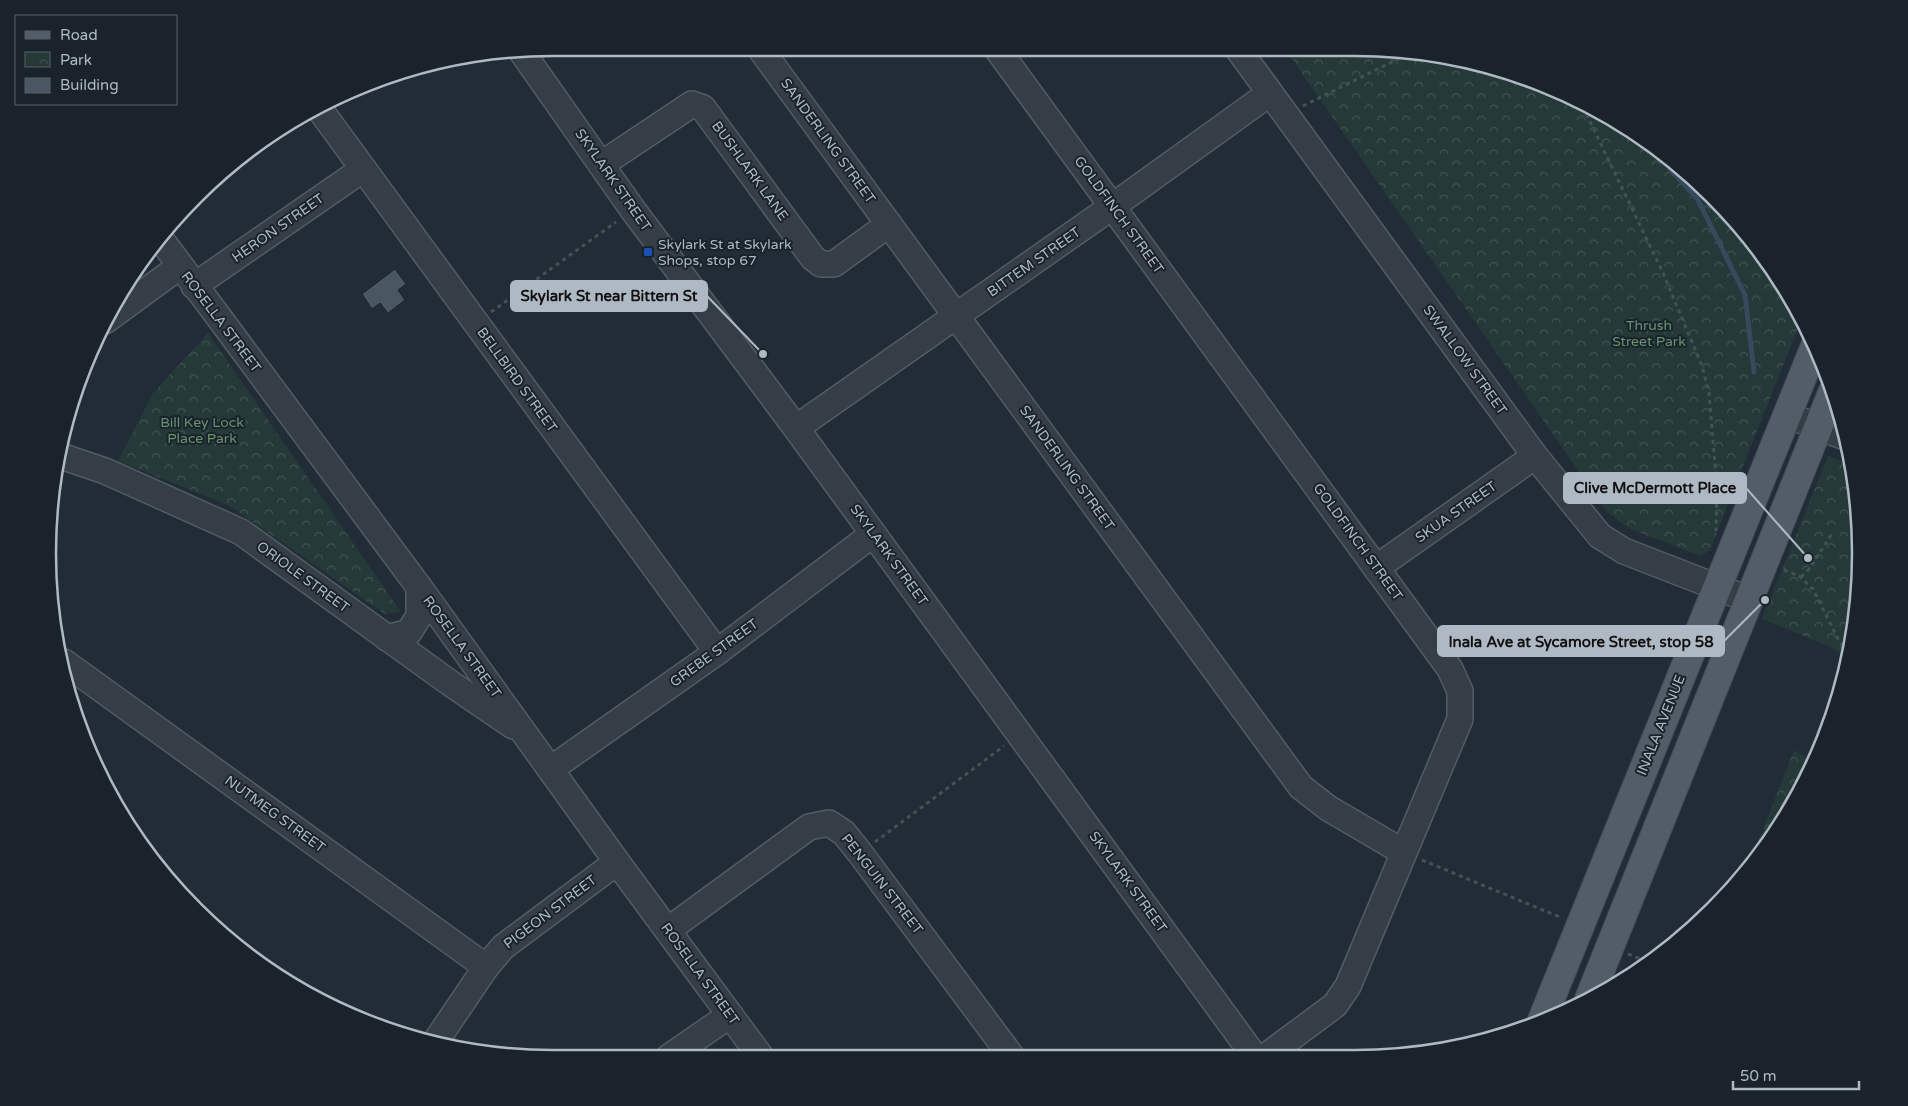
<svg xmlns="http://www.w3.org/2000/svg" width="1908" height="1106" font-family="'Varela Round',sans-serif">
	<defs>
		<pattern id="park-crowns" width="20" height="18" patternUnits="userSpaceOnUse" patternTransform="scale(1.25)"><rect width="20" height="18" fill="#243938"/><path d="M2 6a3 3 0 1 1 6 0M12 15a3 3 0 1 1 6 0" fill="none" stroke="#415453"/></pattern>
	</defs>
	<rect width="100%" height="100%" fill="#212c36"/>
	<g fill="url(#park-crowns)">
		<path d="M1285,49h103l129,25 119,59 76,62 63,77 26,48 -91,230 -9,6 -71,-27 -23,-17z"/>
		<path d="M208,333l193,279 -16,2 -155,-108 -112,-45 35,-68z"/>
		<path d="M1828,456l24,9 8,88 -9,98 -3,10 -15,-13 -71,-29z"/>
		<path d="M1794,750l19,12 -38,72 -26,31z"/>
	</g>
	<g fill="none" stroke-linecap="round" stroke-linejoin="round">
		<path stroke="#36495d" stroke-width="5" d="M1644,139l54,61 47,95 9,77"/>
	</g>
	<path fill="#4a5662" stroke="#1c252e" d="M395,269l11,15 -8,6 7,10 -17,13 -8,-10 -8,6 -10,-15z"/>
	<g fill="none" stroke-linecap="round" stroke-linejoin="round">
		<defs>
			<g id="minor">
				<path d="M1238,49l297,407 65,80 24,15 126,49"/>
				<path d="M998,50l452,619 10,22v28l-112,267 -13,19 -70,52"/>
				<path d="M762,51l539,736 27,21 75,44"/>
				<path d="M522,52l111,158 163,218 459,629"/>
				<path d="M318,107l399,545"/>
				<path d="M602,164l90,-60 11,4 110,150 8,6h13l55,-40"/>
				<path d="M160,238l259,349 198,275 144,195"/>
				<path d="M194,286l169,-117"/>
				<path d="M105,321l75,-55"/>
				<path d="M1787,415l58,22"/>
				<path d="M796,428l317,-222 157,-113"/>
				<path d="M58,455l47,16 136,61 209,151 63,43"/>
				<path d="M1376,568l159,-112"/>
				<path d="M387,638l22,-6 10,-16v-29"/>
				<path d="M64,662l422,305"/>
				<path d="M551,769l166,-117 156,-118"/>
				<path d="M668,930l141,-103 20,-4 15,10 16,20 152,204"/>
				<path d="M436,1041l50,-74 17,-20 114,-85"/>
				<path d="M669,1057l61,-42"/>
			</g>
			<g id="major">
				<path d="M1589,999l243,-606"/>
				<path d="M1542,1020l273,-674"/>
			</g>
		</defs>
		<use href="#minor" stroke="#525c65" stroke-width="28"/>
		<use href="#major" stroke="#3e4751" stroke-width="30"/>
		<g stroke="#415455" stroke-width="3" stroke-dasharray="4 4" stroke-linecap="butt">
			<path d="M1303,106l107,-53"/>
			<path d="M1583,107l80,166 39,93 7,27 8,95 -1,43"/>
			<path d="M491,312l125,-90"/>
			<path d="M1784,570l15,6 14,13 25,50 12,17"/>
			<path d="M1801,577l9,-9 23,-36"/>
			<path d="M875,842l129,-96"/>
			<path d="M1422,860l140,58"/>
			<path d="M1628,954l18,7"/>
		</g>
		<use href="#minor" stroke="#353e47" stroke-width="25"/>
		<use href="#major" stroke="#535d67" stroke-width="28"/>
	</g>
	<rect fill="#1a4fb4" stroke="#1a232b" stroke-width="2" x="643" y="247" width="10" height="10" rx="2.5"/>
	<g text-anchor="middle" dominant-baseline="central" stroke-width="4" stroke-linejoin="round" paint-order="stroke">
		<g font-size="14" fill="#afb9c4" stroke="#1a232b">
			<text transform="translate(828 141) rotate(54)">SANDERLING STREET</text>
			<text transform="translate(750 171) rotate(54)">BUSHLARK LANE</text>
			<text transform="translate(613 180) rotate(55)">SKYLARK STREET</text>
			<text transform="translate(1119 215) rotate(54)">GOLDFINCH STREET</text>
			<text transform="translate(278 228) rotate(-35)">HERON STREET</text>
			<text transform="translate(1034 262) rotate(-35)">BITTEM STREET</text>
			<text transform="translate(221 322) rotate(53)">ROSELLA STREET</text>
			<text transform="translate(1465 360) rotate(54)">SWALLOW STREET</text>
			<text transform="translate(517 380) rotate(54)">BELLBIRD STREET</text>
			<text transform="translate(1067 468) rotate(54)">SANDERLING STREET</text>
			<text transform="translate(1456 512) rotate(-35)">SKUA STREET</text>
			<text transform="translate(1358 542) rotate(54)">GOLDFINCH STREET</text>
			<text transform="translate(889 555) rotate(54)">SKYLARK STREET</text>
			<text transform="translate(303 577) rotate(36)">ORIOLE STREET</text>
			<text transform="translate(462 647) rotate(54)">ROSELLA STREET</text>
			<text transform="translate(714 653) rotate(-36)">GREBE STREET</text>
			<text transform="translate(1661 725) rotate(-68)">INALA AVENUE</text>
			<text transform="translate(275 814) rotate(36)">NUTMEG STREET</text>
			<text transform="translate(1128 882) rotate(54)">SKYLARK STREET</text>
			<text transform="translate(882 884) rotate(52)">PENGUIN STREET</text>
			<text transform="translate(550 912) rotate(-37)">PIGEON STREET</text>
			<text transform="translate(700 974) rotate(54)">ROSELLA STREET</text>
		</g>
		<g font-size="14" fill="#afb9c4" stroke="#1a232b" text-anchor="start">
			<text x="658" y="244">Skylark St at Skylark<tspan x="658" dy="16">Shops, stop 67</tspan></text>
		</g>
		<g font-size="14" fill="#68936e" stroke="#1a232b">
			<text x="1649" y="325">Thrush<tspan x="1649" dy="16">Street Park</tspan></text>
			<text x="202" y="422">Bill Key Lock<tspan x="202" dy="16">Place Park</tspan></text>
		</g>
	</g>
	<path d="M0 0H1908V1106H0ZM553 56H1355A497 497 0 0 1 1852 553V553A497 497 0 0 1 1355 1050H553A497 497 0 0 1 56 553V553A497 497 0 0 1 553 56Z" fill="#1a232b" fill-rule="evenodd"/>
	<path fill="none" stroke="#afb9c4" stroke-width="2.5" d="M553 56H1355A497 497 0 0 1 1852 553V553A497 497 0 0 1 1355 1050H553A497 497 0 0 1 56 553V553A497 497 0 0 1 553 56Z"/>
	<path fill="none" stroke="#afb9c4" stroke-width="2" d="M763 354L707 296M1808 558L1746 488M1765 600L1724 641"/>
	<g fill="#afb9c4" stroke="#1a232b" stroke-width="2">
		<circle cx="763" cy="354" r="5"/>
		<circle cx="1808" cy="558" r="5"/>
		<circle cx="1765" cy="600" r="5"/>
	</g>
	<g fill="#afb9c4" stroke="#afb9c4" stroke-width="2">
		<rect x="511" y="281" width="196" height="30" rx="5"/>
		<rect x="1564" y="473" width="182" height="30" rx="5"/>
		<rect x="1438" y="626" width="286" height="30" rx="5"/>
	</g>
	<g font-size="15" text-anchor="middle" font-weight="bold" fill="#111">
		<text x="609" y="301">Skylark St near Bittern St</text>
		<text x="1655" y="493">Clive McDermott Place</text>
		<text x="1581" y="647">Inala Ave at Sycamore Street, stop 58</text>
	</g>
	<rect x="15" y="15" width="162" height="90" fill="#1a232b" stroke="#565f68"/>
	<rect x="25" y="31" width="25" height="8" fill="#535d67" stroke="#565f68"/>
	<text x="60" y="40" font-size="15" fill="#afb9c4">Road</text>
	<rect x="25" y="52" width="25" height="15" fill="url(#park-crowns)" stroke="#565f68"/>
	<text x="60" y="65" font-size="15" fill="#afb9c4">Park</text>
	<rect x="25" y="78" width="25" height="15" fill="#4a5662" stroke="#565f68"/>
	<text x="60" y="90" font-size="15" fill="#afb9c4">Building</text>
	<path d="M1733 1081v8h126v-8" fill="none" stroke="#afb9c4" stroke-width="2.5"/>
	<text x="1740" y="1081" font-size="15" fill="#afb9c4" stroke="#1a232b" stroke-width="4" paint-order="stroke">50 m</text>
</svg>
